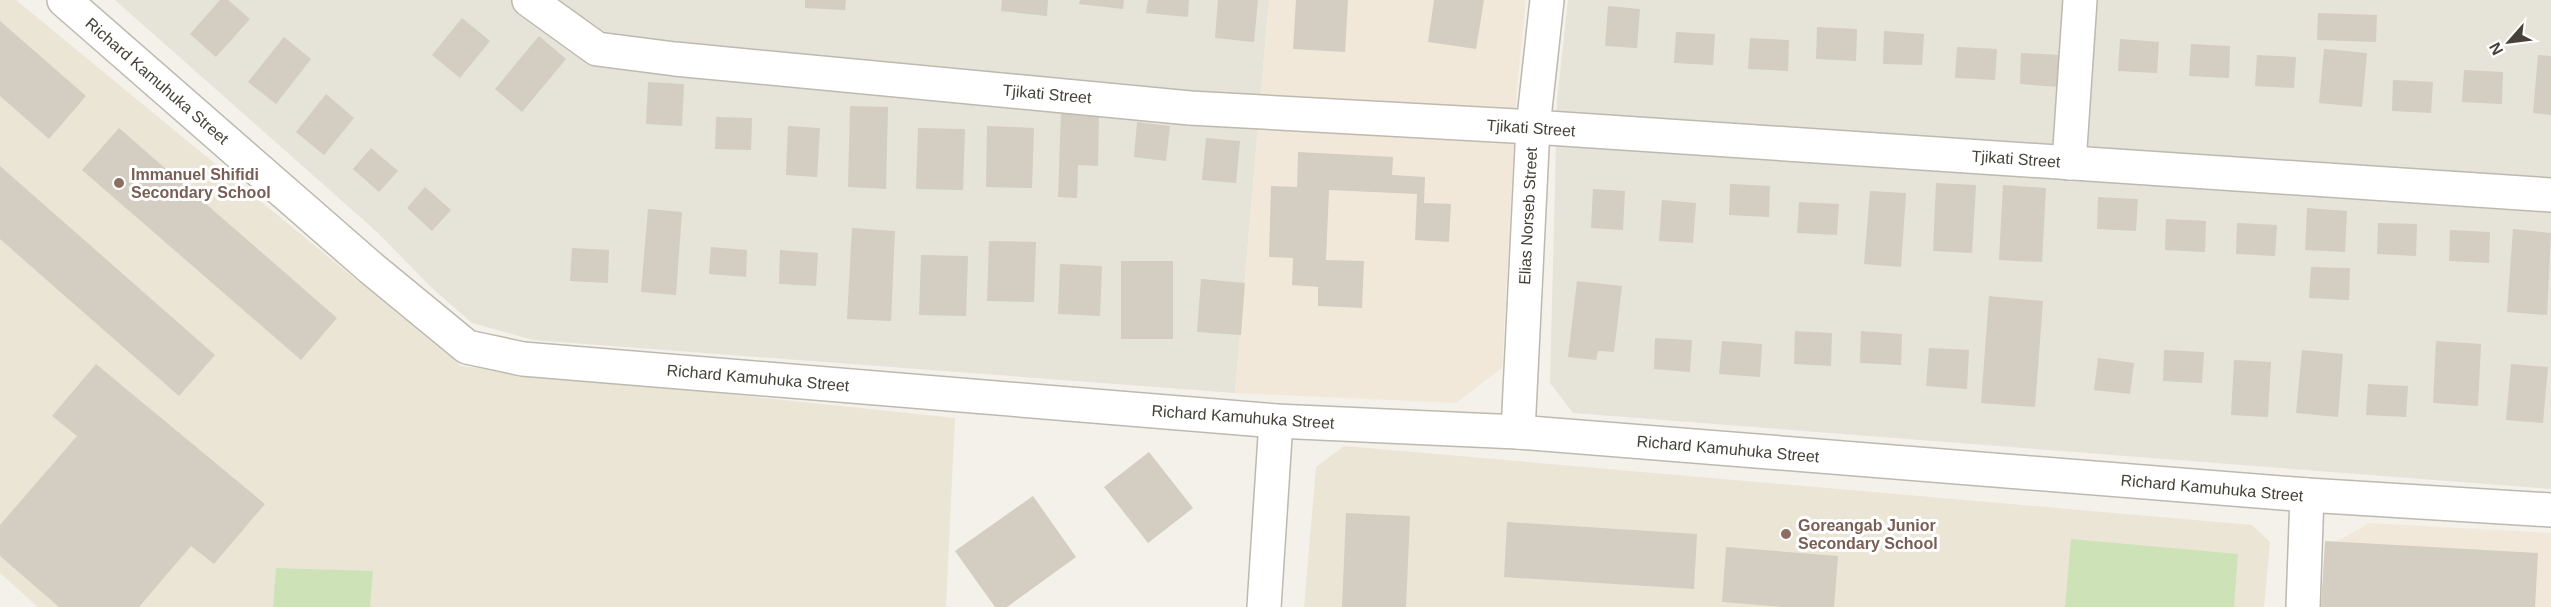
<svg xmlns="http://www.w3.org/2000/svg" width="2551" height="607" font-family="Arial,sans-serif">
	<rect width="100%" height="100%" fill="#f3f1ea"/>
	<g fill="#e6e3d9">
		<path d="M115,0h1154l-34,393 -702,-53 -61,-17 -41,-36 -54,-55z"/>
		<path d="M1568,0h983v489l-978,-76 -23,-30 7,-282z"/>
	</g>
	<g fill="#f2e8d9">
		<path d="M1269,0h257l-9,88 -15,280 -46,35 -221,-10z"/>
		<path d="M2370,523l181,10v74h-224l3,-62z"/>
	</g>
	<g fill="#ebe5d6">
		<path d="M0,0h16l445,366 494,52 -9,189h-908l-38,-34z"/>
		<path d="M1344,446l908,79 18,17 -6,65h-960l12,-140z"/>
	</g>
	<g fill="#cee2b8">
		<path d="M2071,539l167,15 -4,53h-169z"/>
		<path d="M276,568l97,3 -3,36h-97z"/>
	</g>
	<g fill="#d4cdc1">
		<path d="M220,0h8l22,19 -34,38 -26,-23z"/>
		<path d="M805,0h41l-1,10 -40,-2z"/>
		<path d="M1002,0h46l-1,16 -46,-5z"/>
		<path d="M1080,0h44l-1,9 -44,-5z"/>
		<path d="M1148,0h41l-1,17 -42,-4z"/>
		<path d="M1218,0h40l-4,42 -39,-4z"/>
		<path d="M1296,0h52l-3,52 -52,-3z"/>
		<path d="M1434,0h50l-8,49 -48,-7z"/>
		<path d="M1608,6l32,3 -3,39 -32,-2z"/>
		<path d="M2318,13l59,2 -1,27 -59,-2z"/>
		<path d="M462,18l28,23 -30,37 -28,-23z"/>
		<path d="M0,21l86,75 -37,43 -49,-43z"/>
		<path d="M1817,27l40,2 -1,32 -40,-2z"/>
		<path d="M1884,31l40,3 -2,31 -39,-1z"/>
		<path d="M1676,32l39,2 -2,31 -39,-2z"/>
		<path d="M539,36l27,23 -44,53 -27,-23z"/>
		<path d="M284,37l27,22 -35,45 -28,-22z"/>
		<path d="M1750,38l39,2 -1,31 -40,-2z"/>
		<path d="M2120,39l39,3 -2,31 -39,-2z"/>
		<path d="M2191,44l39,2 -1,32 -40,-2z"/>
		<path d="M1957,47l40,2 -2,31 -40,-2z"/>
		<path d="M2324,49l43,4 -5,54 -43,-4z"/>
		<path d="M2021,53l40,2 -2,32 -39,-3z"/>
		<path d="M2257,55l39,2 -2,31 -39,-2z"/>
		<path d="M2538,55l13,1v59l-18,-2z"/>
		<path d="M2464,70l39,2 -1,32 -40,-2z"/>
		<path d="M2393,80l40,2 -2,31 -39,-2z"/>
		<path d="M648,82l36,2 -2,42 -36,-2z"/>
		<path d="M326,94l28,24 -30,37 -28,-23z"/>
		<path d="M850,106l38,1 -2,82 -38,-2z"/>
		<path d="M1061,113l38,1 -1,52 -20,-1 -1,33 -19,-1z"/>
		<path d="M716,117l36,1 -1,32 -36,-1z"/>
		<path d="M1137,122l33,4 -4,35 -32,-4z"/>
		<path d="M788,126l32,2 -3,49 -31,-2z"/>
		<path d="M987,126l47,2 -2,60 -46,-1z"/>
		<path d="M119,128l218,190 -36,42 -219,-190z"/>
		<path d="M918,128l47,1 -2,61 -47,-1z"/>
		<path d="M1206,138l34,3 -4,42 -34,-3z"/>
		<path d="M371,148l27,23 -19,21 -26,-23z"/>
		<path d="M1298,152l95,5 -1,18 33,2 -1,26 27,1 -2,38 -34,-2 2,-46 -88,-4 -3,70 38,1 -2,47 -44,-2v-19l-26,-2 1,-27 -24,-1 2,-71 26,1z"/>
		<path d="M0,166l215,189 -36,41 -179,-157z"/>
		<path d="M1936,183l40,2 -4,68 -39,-2z"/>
		<path d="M1730,184l40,2 -1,31 -40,-2z"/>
		<path d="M2003,185l43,3 -4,74 -43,-2z"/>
		<path d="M425,187l26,23 -19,21 -25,-23z"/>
		<path d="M1593,189l32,2 -2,39 -32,-2z"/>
		<path d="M1870,191l36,2 -5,74 -37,-3z"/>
		<path d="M2098,197l40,2 -2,32 -39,-2z"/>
		<path d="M1662,200l34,3 -3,40 -34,-2z"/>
		<path d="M1799,202l40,2 -2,31 -40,-2z"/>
		<path d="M2307,208l40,3 -2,41 -40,-2z"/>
		<path d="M648,209l34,3 -6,83 -35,-3z"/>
		<path d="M2166,219l40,2 -1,31 -40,-2z"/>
		<path d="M2237,223l40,2 -2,31 -39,-2z"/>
		<path d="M2378,223l39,1 -1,32 -39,-2z"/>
		<path d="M852,228l43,3 -4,90 -44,-2z"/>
		<path d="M2513,229l38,4 -4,82 -40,-3z"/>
		<path d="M2450,230l40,2 -1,31 -40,-2z"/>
		<path d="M989,241l47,1 -2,60 -47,-1z"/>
		<path d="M711,247l36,3 -1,27 -37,-3z"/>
		<path d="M572,248l37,2 -1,33 -38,-2z"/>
		<path d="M780,250l38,3 -2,33 -37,-2z"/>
		<path d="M921,255l47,1 -2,60 -47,-1z"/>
		<rect x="1121" y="261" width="52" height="78"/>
		<path d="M1060,264l42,2 -2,50 -42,-2z"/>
		<path d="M2311,267l39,1 -1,32 -40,-2z"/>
		<path d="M1201,279l44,4 -4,52 -44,-3z"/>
		<path d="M1577,281l45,5 -8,66 -16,-1 -2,9 -28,-3z"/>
		<path d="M1989,296l54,5 -8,106 -54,-4z"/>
		<path d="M1795,331l37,2 -1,33 -37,-2z"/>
		<path d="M1861,331l41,3 -1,31 -41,-2z"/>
		<path d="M1655,338l37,2 -2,32 -36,-3z"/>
		<path d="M1722,341l40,3 -2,33 -41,-3z"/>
		<path d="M2436,341l45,3 -3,62 -45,-3z"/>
		<path d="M1929,348l40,2 -2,39 -41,-3z"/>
		<path d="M2164,350l40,2 -2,31 -39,-2z"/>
		<path d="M2302,350l41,4 -5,63 -42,-4z"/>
		<path d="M2098,358l36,5 -4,31 -36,-4z"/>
		<path d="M2234,360l37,2 -3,55 -37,-2z"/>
		<path d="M96,364l169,140 -51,60 -23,-18 -52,61h-80l-59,-51v-31l77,-89 -25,-20z"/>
		<path d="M2511,364l37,3 -5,56 -37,-3z"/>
		<path d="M2368,384l40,2 -2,31 -40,-2z"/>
		<path d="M1149,452l44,56 -45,35 -44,-56z"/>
		<path d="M1033,496l43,61 -69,50h-12l-40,-56z"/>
		<path d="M1346,513l64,3 -4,91h-64z"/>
		<path d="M1507,522l190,12 -3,55 -190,-12z"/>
		<path d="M2325,541l213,12 -3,54h-214z"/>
		<path d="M1726,547l112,9 -4,51h-50l-62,-5z"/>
	</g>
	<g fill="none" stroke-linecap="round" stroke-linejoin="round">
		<defs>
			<g id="street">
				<path d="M64,0l307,268 96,79 56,12 753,62 242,11 789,63 244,15"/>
				<path d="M529,0l68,49 78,10 515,49 343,19 1018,68"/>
				<path d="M2069,163l11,-163"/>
				<path d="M1518,432l15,-305 14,-127"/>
				<path d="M1264,607l12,-186"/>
				<path d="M2303,607l4,-112"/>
			</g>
		</defs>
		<use href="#street" stroke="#beb9ae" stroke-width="36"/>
		<use href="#street" stroke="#fff" stroke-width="33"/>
	</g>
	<g fill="#8d6e63" stroke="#fff" stroke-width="2">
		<circle cx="119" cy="183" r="6"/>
		<circle cx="1786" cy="534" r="6"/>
	</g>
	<g text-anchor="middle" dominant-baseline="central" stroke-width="6" stroke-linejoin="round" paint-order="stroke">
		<g font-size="16" fill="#464239" stroke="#fff">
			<text transform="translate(157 81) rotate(41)">Richard Kamuhuka Street</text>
			<text transform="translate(1047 94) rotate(5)">Tjikati Street</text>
			<text transform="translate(1531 128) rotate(4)">Tjikati Street</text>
			<text transform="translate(2016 159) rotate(4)">Tjikati Street</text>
			<text transform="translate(1528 216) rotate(-87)">Elias Norseb Street</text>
			<text transform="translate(758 378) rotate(5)">Richard Kamuhuka Street</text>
			<text transform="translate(1243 417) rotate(4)">Richard Kamuhuka Street</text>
			<text transform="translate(1728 449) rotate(5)">Richard Kamuhuka Street</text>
			<text transform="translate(2212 488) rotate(5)">Richard Kamuhuka Street</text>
		</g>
		<g font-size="16" font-weight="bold" fill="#785e54" stroke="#fff" text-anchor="start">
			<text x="131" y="174">Immanuel Shifidi<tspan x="131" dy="18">Secondary School</tspan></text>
			<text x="1798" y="525">Goreangab Junior<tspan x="1798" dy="18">Secondary School</tspan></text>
		</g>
	</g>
	<g transform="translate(2509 42) rotate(242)" stroke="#ffffff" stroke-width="4.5" paint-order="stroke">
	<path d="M0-4.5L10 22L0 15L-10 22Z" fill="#464239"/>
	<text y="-9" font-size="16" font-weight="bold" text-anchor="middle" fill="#464239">N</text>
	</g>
</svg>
